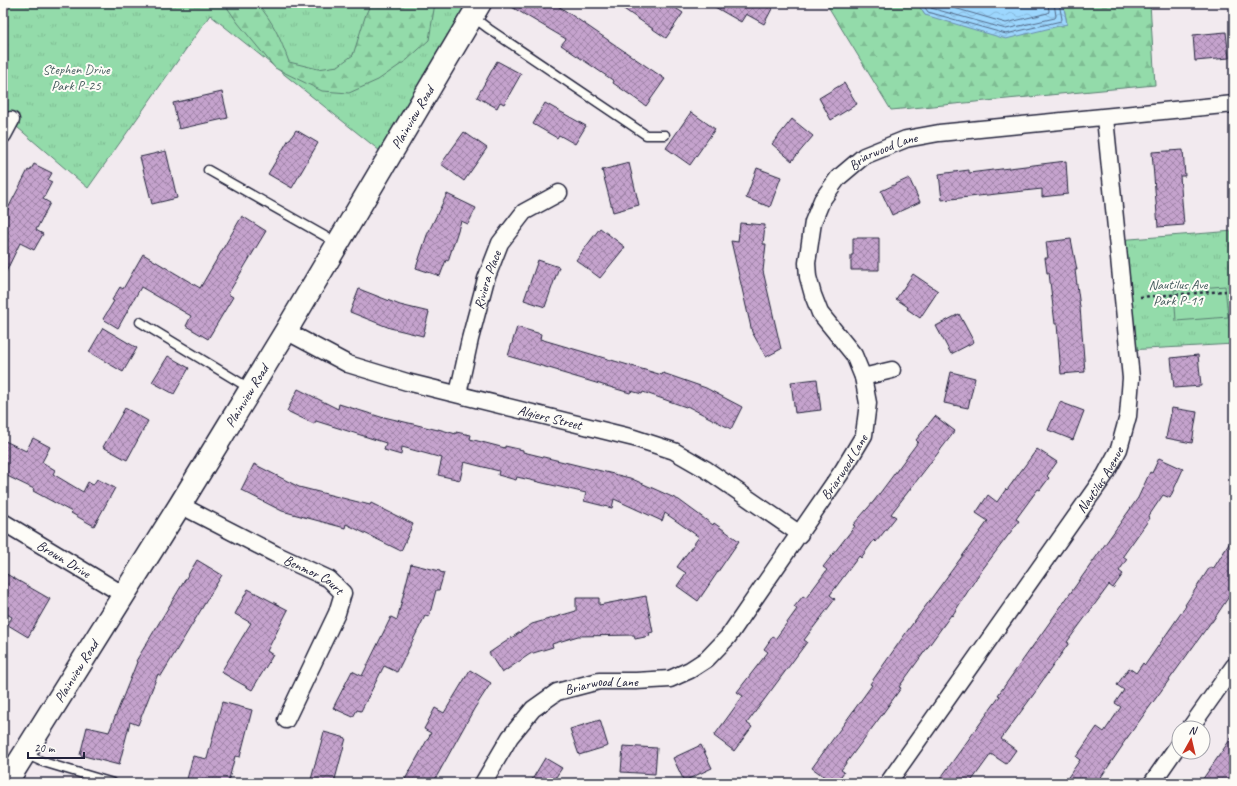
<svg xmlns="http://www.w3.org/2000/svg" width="1237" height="786" font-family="Caveat,sans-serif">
	<defs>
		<pattern id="grass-tufts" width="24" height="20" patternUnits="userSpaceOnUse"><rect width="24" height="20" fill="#93dbaa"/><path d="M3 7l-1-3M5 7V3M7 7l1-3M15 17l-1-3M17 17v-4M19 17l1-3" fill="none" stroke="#7ebc93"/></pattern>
		<pattern id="forest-firs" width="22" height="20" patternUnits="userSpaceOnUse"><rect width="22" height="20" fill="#93dbaa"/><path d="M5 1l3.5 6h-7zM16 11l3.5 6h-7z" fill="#7ebc93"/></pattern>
		<pattern id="water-waves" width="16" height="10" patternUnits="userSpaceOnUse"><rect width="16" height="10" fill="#9dd7fe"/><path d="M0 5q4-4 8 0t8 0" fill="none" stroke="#87b8db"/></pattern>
		<pattern id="building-cross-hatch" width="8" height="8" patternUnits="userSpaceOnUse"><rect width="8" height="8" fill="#c5a3cd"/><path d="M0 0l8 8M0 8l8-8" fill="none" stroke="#a084a8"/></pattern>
	</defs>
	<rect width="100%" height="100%" fill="#f2eaef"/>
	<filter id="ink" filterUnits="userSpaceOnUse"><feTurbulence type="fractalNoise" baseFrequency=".025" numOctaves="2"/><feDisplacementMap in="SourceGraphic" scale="8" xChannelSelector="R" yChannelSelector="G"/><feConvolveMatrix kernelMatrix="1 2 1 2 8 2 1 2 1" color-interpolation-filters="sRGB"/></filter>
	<g filter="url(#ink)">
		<g fill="url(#grass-tufts)" stroke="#5a7e72">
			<path d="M3,3h466l-89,148 -170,-136 -122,173 -85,-73z"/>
			<path d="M1234,231v113l-106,6 -11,-110z"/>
		</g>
		<g fill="url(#forest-firs)" stroke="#5a7e72">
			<path d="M224,3h33c17,20 23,35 32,59l29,7 20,-3 15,-11 13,-41 5,-11h64l-6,37 -22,20 -29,20 -29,13 -27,-2 -47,-23 -37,-45z"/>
			<path d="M826,3h91l8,12 142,9 -4,-21h87l5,82 -264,25z"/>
		</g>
		<path fill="#93dbaa" stroke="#5a7e72" d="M1225,286l3,31 -52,4 -2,-31z"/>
		<path fill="url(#water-waves)" stroke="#6c8fb0" d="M917,3h146l4,21 -61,15 -81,-24z"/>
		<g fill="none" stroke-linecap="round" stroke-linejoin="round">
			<g stroke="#536a89" stroke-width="1">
				<path d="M922,3l6,9 78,22 55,-13 1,-2 -3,-16"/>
				<path d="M928,3l3,5 75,21 49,-11 1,-2 -2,-13"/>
				<path d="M937,3l69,20 42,-10 1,-2 -1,-8"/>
			</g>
		</g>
		<g fill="url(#building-cross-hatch)" stroke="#22223b">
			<path d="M505,3h49l111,76 -19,27 -33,-23 1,-2 -53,-36 5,-6z"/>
			<path d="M615,3h53l15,10 -17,25z"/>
			<path d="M708,3h67l-11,21 -18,-10 -5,8z"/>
			<path d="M1226,32l3,26 -34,3 -2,-26z"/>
			<path d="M497,61l24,13 -17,30 -4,-2 -3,6 -20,-11z"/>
			<path d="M844,83l13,21 -26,16 -12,-22z"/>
			<path d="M222,92l6,26 -49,11 -6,-26z"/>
			<path d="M545,103l41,23 -11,18 -16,-9 -2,3 -24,-14z"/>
			<path d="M691,112l24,17 -25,36 -24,-17z"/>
			<path d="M792,119l21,17 -21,25 -20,-17z"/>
			<path d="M296,130l22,13 -26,45 -24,-14 21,-35h1z"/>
			<path d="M464,132l23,16 -23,33 -23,-17z"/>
			<path d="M1183,150l2,26h-5l4,49 -26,2 -6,-75z"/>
			<path d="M166,151l11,47 -25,6 -12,-47z"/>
			<path d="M1066,161l2,33 -26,3v-8l-100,11 -3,-26 30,-4v3z"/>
			<path d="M629,163l10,42 -26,7 -11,-42z"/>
			<path d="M34,164l18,9 -4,7 4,2 -9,17 7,4 -14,27 7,4 -9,16 -14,-7 -17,35v-60l25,-48 2,1z"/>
			<path d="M757,168l24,9 -11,30 -24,-9z"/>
			<path d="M909,178l11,24 -28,13 -11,-24z"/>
			<path d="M447,194l29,14 -8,16 -7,-3 -13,40 -2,-1 -6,16 -24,-8 11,-33z"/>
			<path d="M242,216l24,15 -38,63 5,3 -25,42 -22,-13 5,-10 -50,-29 -23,41 -15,-9 11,-18 -2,-1 8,-13 3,2 20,-35 57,34z"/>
			<path d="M740,223l25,2 -2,19h3l-3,27 18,78 -15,8 -14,-25 -21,-91 7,1z"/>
			<path d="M600,228l25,19 -25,31 -24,-18z"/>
			<path d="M853,238h26v32h-28v-15h2z"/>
			<path d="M1071,239l6,31h-2l5,37 5,65 -24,2 -4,-50h-2l-6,-51h-2l-2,-15h3l-2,-16z"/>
			<path d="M538,260l21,7 -14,40 -21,-7z"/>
			<path d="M913,274l25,17 -18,27 -13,-9 1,-2 -12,-8z"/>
			<path d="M359,289l41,16 29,7 -6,24 -33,-8 -40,-16z"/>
			<path d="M959,314l15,28 -23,12 -15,-28z"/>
			<path d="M517,327l24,7 -1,5 122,36 1,-2 43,15 36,19 -11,22 -44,-23 -1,1 -43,-15 -1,2 -11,-3 -1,2 -71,-21v-1l-51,-15z"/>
			<path d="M103,328l34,20 -14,24 -34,-20z"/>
			<path d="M1198,355l3,31 -27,2 -3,-30z"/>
			<path d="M168,356l21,12 -15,26 -22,-12z"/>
			<path d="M951,372l24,6 -7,30 -24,-5z"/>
			<path d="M817,379l4,31 -26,3 -4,-31z"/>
			<path d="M298,389l40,20 1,-5 45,14v-1l54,13v-1l18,5v-2l15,3 -1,4 35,9v-2l18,4v2l107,26 49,22 34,25 1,-2 25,18 -41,60 -21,-15 9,-13 -9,-6 22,-30 -34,-24 -3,8 -48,-22 -2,9 -28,-7 2,-8 -69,-16 -1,3 -18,-5 1,-4 -35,-9 -4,18 -22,-5 4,-17 -40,-11 -1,8 -17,-5 2,-7 -70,-22 -2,3 -27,-13z"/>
			<path d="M1060,402l24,9 -11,29 -25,-10z"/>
			<path d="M125,408l23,13 -21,39 -24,-13z"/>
			<path d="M1172,408l25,4 -5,31 -26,-5z"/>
			<path d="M935,416l20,15 -64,83 5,3 -20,25 -2,-2 -13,18 -2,-2 -29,39 5,4 -31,41 3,2 -60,81 5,4 -18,24 -20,-15 29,-40 -6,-4 31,-40 -4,-3 9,-13 3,2 21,-29 -3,-2 9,-11 3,2 21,-28 -4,-3 32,-41 -2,-1 21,-24 44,-59 -2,-2z"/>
			<path d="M33,438l17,9 -8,15 13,8 -2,4 30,18 5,-10 5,3 4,-6 18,9 -21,38 -23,-13 1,-1 -39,-21 1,-2 -31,-15v-34l23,11z"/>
			<path d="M1037,449l20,13 -10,14 2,2 -9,12 -2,-1 -22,30 3,2 -40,53 -27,42 -1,-1 -52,72 2,1 -20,28 -40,54 3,2 -8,11h-3l-21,-15 60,-83 -2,-1 38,-54 80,-109 -12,-8 12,-18 9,7 9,-13 1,1z"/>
			<path d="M1159,458l24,11 -13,29 -7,-3 -15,22 2,1 -27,38 4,3 -8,12 4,3 -10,14 -4,-3 -42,57 2,1 -31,44h1l-38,52 15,11 -10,14 -15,-10 -21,29h-33l63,-87 -2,-1 140,-197 12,-26 2,1z"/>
			<path d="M254,464l45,23 71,18 1,-2 42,21 -12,27 -55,-27 -1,4 -63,-17 -41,-21z"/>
			<path d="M1234,536v53l-22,33h-1l-89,123h1l-26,38h-33l16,-23 -4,-3 21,-30 7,5 17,-25 -6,-4 9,-13 -7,-5 12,-17 7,5 7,-10 2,2 41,-59 -1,-1 25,-38 3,2z"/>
			<path d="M197,560l25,15 -61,101 -3,-2 -20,51 -8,-3 -11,43 -39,-10 7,-28 22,5 28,-70 -1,-1z"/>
			<path d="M411,564l29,7v1l4,1 -5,17h-3l-7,27 -4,-1 -28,56 -13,-6 -23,45 -4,-1 -4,7 -20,-9 19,-37 10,5 29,-59 6,3z"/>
			<path d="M3,572l47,27 -22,38 -20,-12 4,-8 -9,-5z"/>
			<path d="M248,589l40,21 -21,41 6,4 -21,35 -31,-18 30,-49 -16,-9z"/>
			<path d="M646,596l7,36 -4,1 1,3 -15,3 -1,-4 -56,1 -26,8 1,3 -23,7 -28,19 -13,-20 43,-29 44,-13v-13h23v7z"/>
			<path d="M470,670l21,13 -17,26 -41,74h-30l28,-50 -7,-4 11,-21 9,5z"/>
			<path d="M222,702l30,8 -12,47 -5,-1 -7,27h-42l7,-27 14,3z"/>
			<path d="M600,720l8,26 -29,9 -9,-26z"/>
			<path d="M324,732l22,6 -12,45h-24z"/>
			<path d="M1234,734v49h-34z"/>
			<path d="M701,745l11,23 -28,13 -11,-23z"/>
			<path d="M623,746l34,2 -2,26 -34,-2z"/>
			<path d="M545,758l17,10 -10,15h-22z"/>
		</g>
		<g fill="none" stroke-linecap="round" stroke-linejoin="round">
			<defs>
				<g id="lane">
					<path d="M473,17l16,12 157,106h19"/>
					<path d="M208,170l129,73"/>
					<path d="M140,322l109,66"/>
					<path d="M25,754l18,8 70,21"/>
				</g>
				<g id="street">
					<path d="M3,135l8,-15"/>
					<path id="s1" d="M286,331l62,33 59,18 227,56 40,13 33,19 93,64"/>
					<path d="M863,377l29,-7"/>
					<path id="s2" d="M458,394l12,-55 16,-60 14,-36 24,-31 35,-19"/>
					<path id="s3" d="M180,505l95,49 54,25 14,14 -6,20 -51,107"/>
					<path id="s4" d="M3,522l121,73"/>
					<path d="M1190,728l44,-62"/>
					<path id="s5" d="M483,783l27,-46 23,-28 24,-17 42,-11h37l34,-2 20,-9 17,-11 21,-22 115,-167 21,-35 4,-32 -5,-26 -9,-22 -34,-42 -7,-18 -5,-18 -1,-14 6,-41 9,-22 16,-22 26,-22 42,-17 33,-6 295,-29"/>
					<path id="s6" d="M888,783l217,-308 14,-26 9,-33 3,-38 -26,-260"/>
					<path d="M1152,783l27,-39"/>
				</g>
				<g id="secondary">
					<path id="s7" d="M6,783l174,-278 106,-174 194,-328"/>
				</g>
			</defs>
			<use href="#lane" stroke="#22223b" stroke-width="11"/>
			<use href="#street" stroke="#22223b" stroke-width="19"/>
			<use href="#secondary" stroke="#22223b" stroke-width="25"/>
			<path stroke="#22223b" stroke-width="2.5" stroke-dasharray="3 3" stroke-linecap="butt" d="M1140,297l86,-6"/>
			<use href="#lane" stroke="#fdfcf7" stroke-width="8"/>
			<use href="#street" stroke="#fdfcf7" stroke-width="16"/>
			<use href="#secondary" stroke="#fdfcf7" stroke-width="22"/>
		</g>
	</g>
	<g text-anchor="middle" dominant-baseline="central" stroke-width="4" stroke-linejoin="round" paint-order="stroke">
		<g font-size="14" fill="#445a5c" stroke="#fdfcf7">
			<text x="76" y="69">Stephen Drive<tspan x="76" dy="16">Park P-25</tspan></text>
			<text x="1178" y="284">Nautilus Ave<tspan x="1178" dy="16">Park P-11</tspan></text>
		</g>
		<g font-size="14" fill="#22223b" stroke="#fdfcf7">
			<text stroke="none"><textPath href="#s7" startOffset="780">Plainview Road</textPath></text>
			<text stroke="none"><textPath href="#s5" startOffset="884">Briarwood Lane</textPath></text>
			<text stroke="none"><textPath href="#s2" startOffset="118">Riviera Place</textPath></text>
			<text stroke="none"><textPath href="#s7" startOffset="456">Plainview Road</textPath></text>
			<text stroke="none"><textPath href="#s1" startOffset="279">Algiers Street</textPath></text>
			<text stroke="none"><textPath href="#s5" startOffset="512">Briarwood Lane</textPath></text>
			<text stroke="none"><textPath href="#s6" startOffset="370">Nautilus Avenue</textPath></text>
			<text stroke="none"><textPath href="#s4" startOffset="71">Brown Drive</textPath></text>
			<text stroke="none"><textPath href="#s3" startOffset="151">Benmor Court</textPath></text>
			<text stroke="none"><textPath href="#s7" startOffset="132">Plainview Road</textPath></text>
			<text stroke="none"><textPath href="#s5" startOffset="164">Briarwood Lane</textPath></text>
		</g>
	</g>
	<rect width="1237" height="786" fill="none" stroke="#fdfcf7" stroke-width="16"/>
	<rect x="8" y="8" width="1221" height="770" fill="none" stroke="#22223b" stroke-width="1.5" filter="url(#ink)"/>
	<g transform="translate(1191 740) rotate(8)"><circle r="19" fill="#fdfcf7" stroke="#a5a5ac"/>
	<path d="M0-3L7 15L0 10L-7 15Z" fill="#c8321e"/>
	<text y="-6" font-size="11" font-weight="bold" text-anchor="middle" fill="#22223b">N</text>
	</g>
	<path d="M28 752v6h56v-6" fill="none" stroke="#22223b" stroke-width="2"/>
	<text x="34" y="752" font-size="12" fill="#22223b" stroke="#fdfcf7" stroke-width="3" paint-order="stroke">20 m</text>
</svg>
